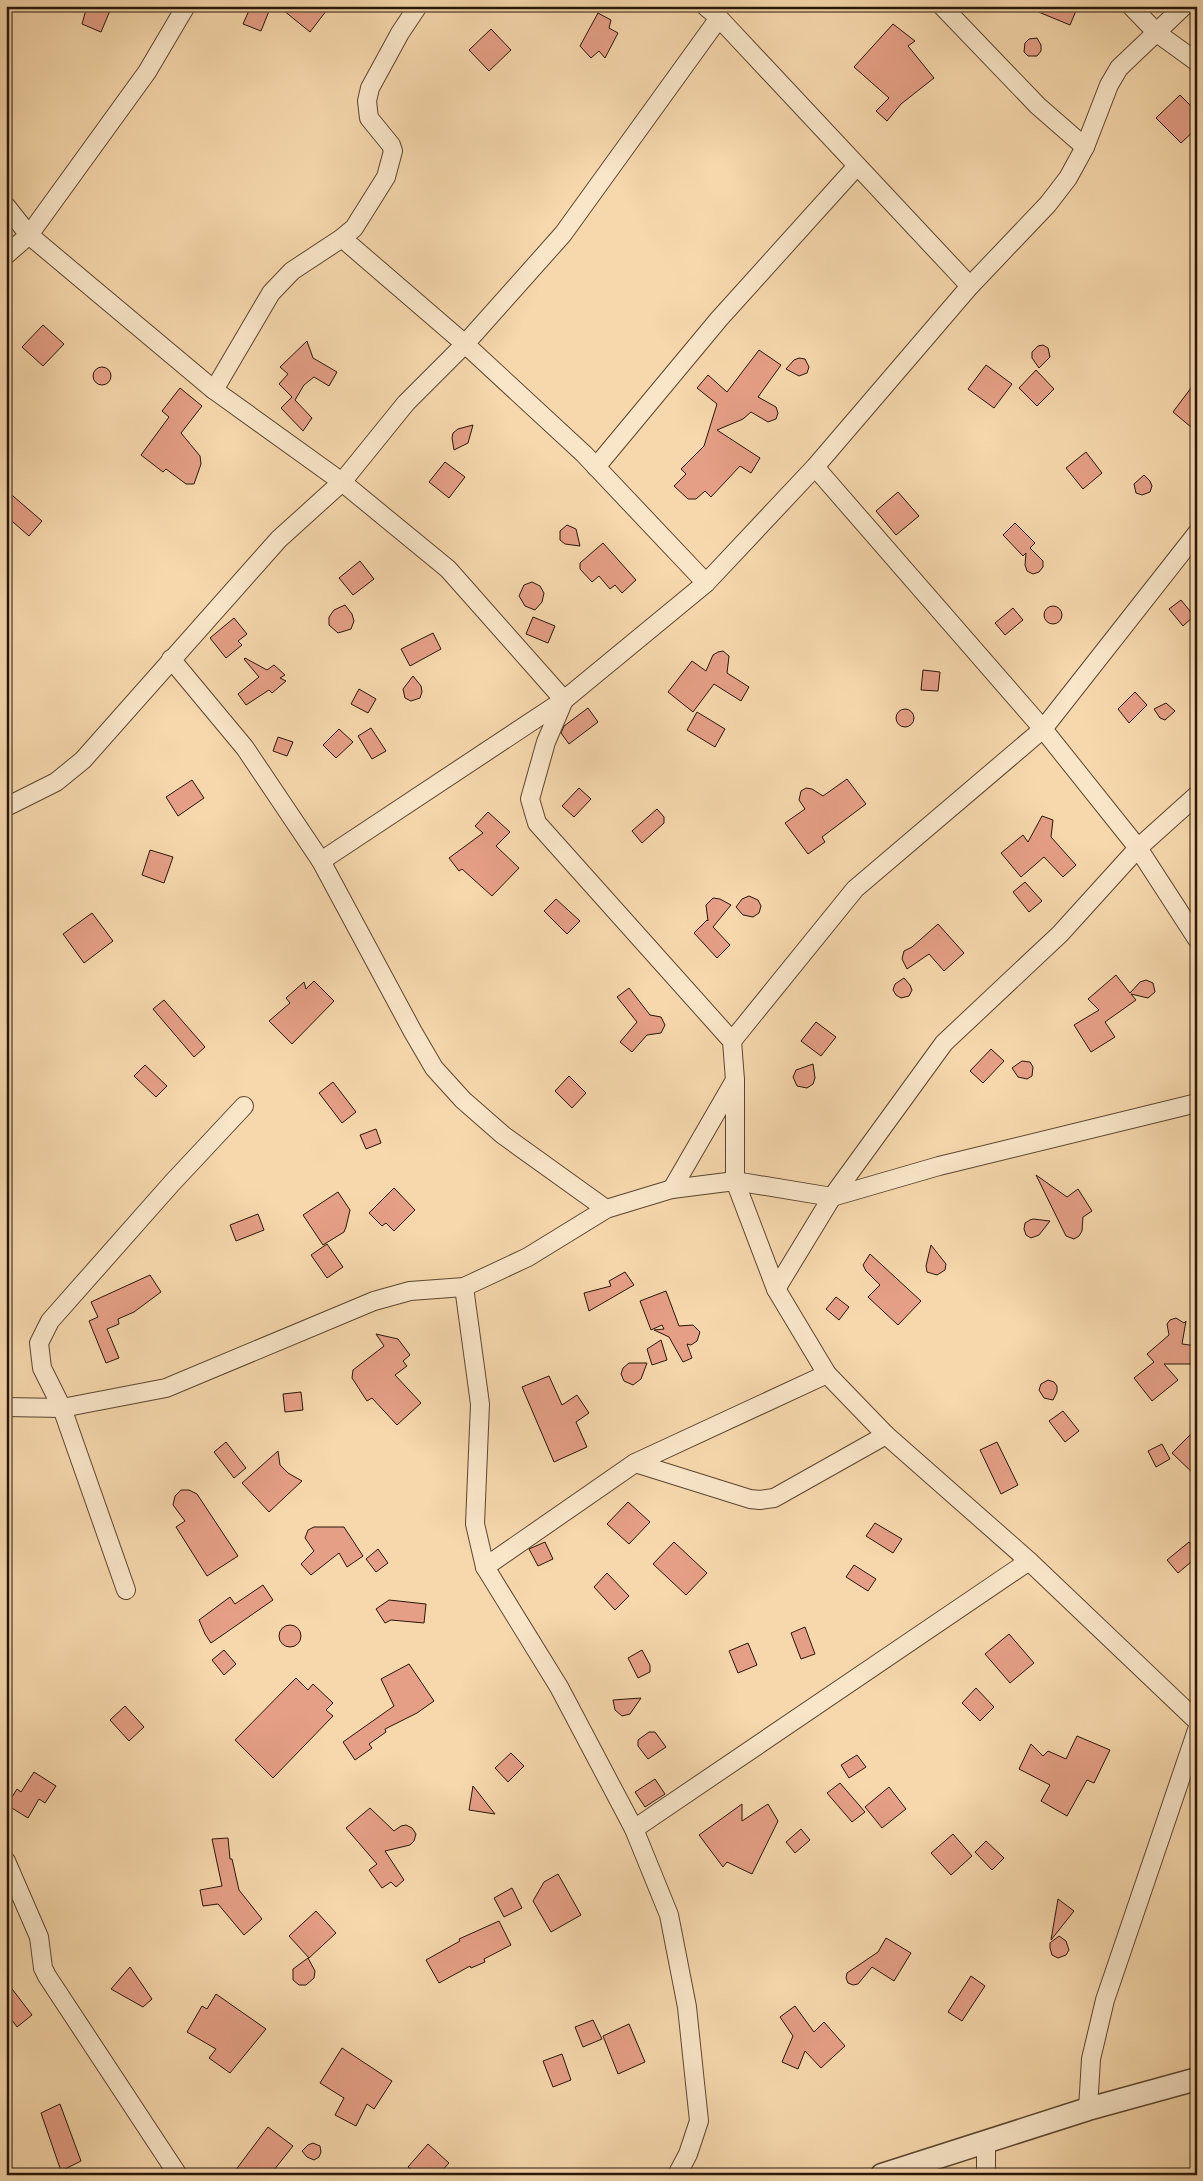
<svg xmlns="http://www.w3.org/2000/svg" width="1203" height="2181" font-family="Vollkorn,serif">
	<rect width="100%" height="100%" fill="#f6d8ac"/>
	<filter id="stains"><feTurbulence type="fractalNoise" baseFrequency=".004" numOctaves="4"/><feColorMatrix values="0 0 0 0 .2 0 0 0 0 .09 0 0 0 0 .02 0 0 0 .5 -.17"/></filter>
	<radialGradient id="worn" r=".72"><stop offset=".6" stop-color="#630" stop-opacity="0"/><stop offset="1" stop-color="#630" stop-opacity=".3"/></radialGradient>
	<g fill="#e59f86" stroke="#281607">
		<path d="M87,6h25l-11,26 -19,-8z"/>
		<path d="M251,6h20l-10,25 -18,-7z"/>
		<path d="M278,6h52l-20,26z"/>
		<path d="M1024,6h54l-8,19z"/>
		<path d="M598,13l13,7 -2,8 9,5 -13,25 -6,-7 -8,7 -11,-12z"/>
		<path d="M893,24l22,17 -7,5 26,32 -33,26 -14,17 -11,-10 13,-13 -35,-31z"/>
		<path d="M491,29l20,21 -22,21 -20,-21z"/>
		<path d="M1037,38l4,7v6l-4,5h-9l-4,-4 1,-9 4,-4z"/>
		<path d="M1180,95l17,17v16l-16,15 -25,-25z"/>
		<path d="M43,325l21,19 -21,22 -21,-19z"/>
		<path d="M307,341l6,17 24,14 -8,14 -15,-9 -10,8 -9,15 17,18 -9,13 -22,-23 11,-11 -13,-13 9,-10 -8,-7z"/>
		<path d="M1043,345l5,3 2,9 -11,11 -7,-10v-6l6,-6z"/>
		<path d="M759,350l22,15 -23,32 18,10 2,6 -2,6 -8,3 -17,-10 -8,7 -26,11 43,28 -9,15 -11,-7 -29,31 -6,-6 -9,8h-8l-14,-13 12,-12 -5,-5 23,-23 13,-42 -20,-16 11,-13 19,17z"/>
		<path d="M799,358l6,1 4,8 -2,6 -8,3 -13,-7 8,-9z"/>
		<path d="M986,365l26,19 -18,24 -26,-19z"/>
		<circle cx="102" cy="376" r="9"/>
		<path d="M1036,370l18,19 -17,17 -18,-18z"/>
		<path d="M1197,380v52l-24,-20z"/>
		<path d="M180,388l22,18 -21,27 19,23 1,8 -7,20h-8l-20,-15 -3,3 -22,-17 28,-38 -7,-6z"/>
		<path d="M473,425l-5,18 -14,7 -2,-12 1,-5 5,-4z"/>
		<path d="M1086,452l16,21 -19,16 -17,-21z"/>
		<path d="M445,462l20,15 -16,21 -20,-16z"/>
		<path d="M1144,475l6,6 2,5 -2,6 -8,3 -6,-2 -2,-9z"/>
		<path d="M6,490l36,31 -13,15 -23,-20z"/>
		<path d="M898,492l21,24 -23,19 -20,-24z"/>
		<path d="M1015,523l20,20 -5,5 13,13v6l-4,5 -6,2 -6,-3 -2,-6 1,-12 -3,3 -20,-21z"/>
		<path d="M567,525l9,4 4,17 -15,-2 -5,-4v-9z"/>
		<path d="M603,543l33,37 -14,13 -7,-8 -5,4 -11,-13 -7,6 -12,-13v-6z"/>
		<path d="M360,561l14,18 -21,16 -14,-17z"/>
		<path d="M532,582l8,4 4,7 -2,9 -7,8 -10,-4 -6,-10 5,-11z"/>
		<path d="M1181,600l13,16 -11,10 -14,-17z"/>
		<path d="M345,605l7,9 2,7 -3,8 -13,4 -9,-8v-8l5,-7z"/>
		<circle cx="1053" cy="615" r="9"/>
		<path d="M1013,608l10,12 -18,15 -10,-12z"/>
		<path d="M533,617l22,9 -7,17 -22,-9z"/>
		<path d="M234,618l13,16 -9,7 4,4 -16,13 -16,-20z"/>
		<path d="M433,633l8,16 -31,17 -9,-17z"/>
		<path d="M723,651l6,5 -2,17 22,14 -8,14 -27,-17 -21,28 -25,-20 24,-31 14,10 7,-16 5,-3z"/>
		<path d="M245,658l22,12 7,-5 11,10 -5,3 6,3 -14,12 -3,-3 -23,15 -8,-11 21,-17 -15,-18z"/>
		<path d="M923,670l17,2 -2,19 -17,-1z"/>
		<path d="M413,676l8,10 1,6 -2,6 -9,3 -6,-3 -2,-9z"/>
		<path d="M359,689l17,10 -8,14 -17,-9z"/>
		<path d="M1135,692l12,13 -18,18 -11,-14z"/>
		<path d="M1166,703l9,8 -10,9 -5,-2 -6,-9z"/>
		<path d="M588,708l10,14 -29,22 -8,-11 3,-7z"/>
		<circle cx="905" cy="718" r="9"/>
		<path d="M697,712l28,17 -10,18 -28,-17z"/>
		<path d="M371,728l15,23 -14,8 -14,-23z"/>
		<path d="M339,729l14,13 -17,16 -13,-13z"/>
		<path d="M278,737l15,5 -6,14 -14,-5z"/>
		<path d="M847,779l19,25 -44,33 3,5 -17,12 -23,-31 20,-14 -6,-9 2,-9 5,-3 6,1 11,7z"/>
		<path d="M192,780l12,18 -26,18 -12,-19z"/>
		<path d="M579,788l12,11 -17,18 -12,-11z"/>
		<path d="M657,809l7,8v6l-22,20 -10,-12z"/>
		<path d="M488,812l22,20 -14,14 23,22 -27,28 -30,-27 -3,2 -10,-13 34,-25 -8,-7z"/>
		<path d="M1042,816l11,4 -2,17 25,28 -13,12 -19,-20 -23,20 -20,-24 22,-18 5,7z"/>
		<path d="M150,850l23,7 -9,26 -22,-8z"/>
		<path d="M1025,882l17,19 -13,11 -16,-20z"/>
		<path d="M749,896l9,4 3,6 -2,7 -6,4 -10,-2 -7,-8 6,-8z"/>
		<path d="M713,898l7,1 11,6 -18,22 17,18 -13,13 -23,-25 13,-13 1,1 -2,-16z"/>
		<path d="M556,899l24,22 -13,13 -23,-23z"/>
		<path d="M92,913l21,28 -29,22 -21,-29z"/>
		<path d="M938,924l26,29 -20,18 -15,-17 -22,15 -5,-10 2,-8 8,-4z"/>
		<path d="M1116,975l14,18 10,-11 6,-2 7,3 2,9 -7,6 -17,-4 5,6 -31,22 10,15 -24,15 -17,-27 25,-15 -11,-11z"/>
		<path d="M904,978l6,7 2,5 -3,6 -8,2 -5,-3 -3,-5 2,-6z"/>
		<path d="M314,981l20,20 -42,43 -23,-23 21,-18 -4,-5 18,-16 2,7z"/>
		<path d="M629,988l21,27 11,2 4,8 -4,8 -14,2 -15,17 -12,-10 17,-20 -20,-25z"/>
		<path d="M164,1000l41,47 -11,10 -41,-48z"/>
		<path d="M816,1022l20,15 -15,19 -20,-15z"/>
		<path d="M991,1049l13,12 -21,22 -13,-12z"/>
		<path d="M1022,1061l8,1 3,5 -1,9 -5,3 -9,-2 -6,-9z"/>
		<path d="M813,1064l2,14 -2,6 -6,4 -10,-2 -4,-9 3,-7z"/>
		<path d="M145,1065l22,21 -11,11 -22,-21z"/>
		<path d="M569,1076l17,17 -14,15 -17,-17z"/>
		<path d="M333,1082l23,30 -14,11 -23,-30z"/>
		<path d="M376,1129l5,14 -15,6 -6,-14z"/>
		<path d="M1036,1175l31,22 11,-8 14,22 -9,6 -1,14 -3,5 -5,3 -8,-3z"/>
		<path d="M394,1188l21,22 -21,21 -8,-8 -4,3 -13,-13z"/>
		<path d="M338,1192l12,18 -4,17 -2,5 -21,13 -20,-30z"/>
		<path d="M258,1214l6,16 -28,11 -6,-16z"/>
		<path d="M1030,1220l3,-1 17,2 -11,14 -8,3 -5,-3 -2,-6 1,-6z"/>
		<path d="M327,1244l16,23 -16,11 -16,-23z"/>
		<path d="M931,1245l15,19 -1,6 -8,5 -10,-3 -1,-6z"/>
		<path d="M870,1254l51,47 -23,24 -30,-28 12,-12 -14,-14 -3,-6z"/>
		<path d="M625,1272l9,13 -45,26 -5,-18 27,-7 -2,-5z"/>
		<path d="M150,1275l11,17 -27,20 -16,7 1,5 -12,5 12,29 -13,5 -17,-42 9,-4 -7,-15z"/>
		<path d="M666,1291l13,35 14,-1 7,7 -3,9 -6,4 -4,-1 5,14 -9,4 -14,-25 -15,-7 10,-1 -2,-4 -11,5 -11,-29z"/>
		<path d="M836,1297l13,10 -10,13 -13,-11z"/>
		<path d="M1176,1318l8,5 2,-2 -4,23 15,2v18h-33l14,16 -26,21 -18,-23 20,-16 -7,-8 22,-19 -2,-11 3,-4z"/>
		<path d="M376,1334l22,5 12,16 -7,6 4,5 -12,9 26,28 -24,22 -25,-27 -5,3 -15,-23 1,-8 31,-24z"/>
		<path d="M661,1340l6,20 -15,5 -5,-16z"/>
		<path d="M629,1363h18l-6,16 -8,6 -9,-4 -3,-7 2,-6z"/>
		<path d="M549,1376l13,29 15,-10 12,18 -13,9 11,25 -33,15 -32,-75z"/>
		<path d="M1048,1380l6,2 3,4v6l-4,8 -9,-2 -5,-8 2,-6z"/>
		<path d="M301,1392l2,18 -18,2 -2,-18z"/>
		<path d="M1063,1411l16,20 -14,11 -16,-21z"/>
		<path d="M1197,1428v49l-25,-24z"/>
		<path d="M226,1442l20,26 -12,10 -20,-26z"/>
		<path d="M997,1442l21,43 -17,9 -21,-44z"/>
		<path d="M1162,1444l8,15 -14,8 -8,-16z"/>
		<path d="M278,1451l2,14 8,8 14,8 -33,31 -27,-29z"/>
		<path d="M181,1490h8l8,4 41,62 -31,20 -31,-49 9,-6 -12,-16 2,-9z"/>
		<path d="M628,1502l22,20 -21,22 -22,-20z"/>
		<path d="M875,1523l27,16 -9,14 -27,-17z"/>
		<path d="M314,1527h30l19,29 -16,11 -8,-14 -28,22 -10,-11 13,-13 -9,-13 3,-8z"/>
		<path d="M545,1542l8,17 -15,7 -9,-17z"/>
		<path d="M674,1542l33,31 -21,22 -33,-31z"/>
		<path d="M1189,1542l8,10v5l-19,16 -11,-13z"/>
		<path d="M378,1549l10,14 -12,9 -10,-13z"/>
		<path d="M854,1565l22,14 -8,12 -22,-14z"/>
		<path d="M607,1573l22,23 -14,14 -21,-23z"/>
		<path d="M263,1585l10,15 -62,43 -6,-9 -6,-14 31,-23 5,7z"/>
		<path d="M389,1600l37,4 -2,19 -33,-3 -6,3 -9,-14z"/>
		<circle cx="290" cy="1636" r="11"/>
		<path d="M805,1627l10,27 -14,5 -10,-26z"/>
		<path d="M1009,1634l25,29 -24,20 -25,-29z"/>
		<path d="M748,1643l9,22 -19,8 -9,-22z"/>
		<path d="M224,1650l12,14 -12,11 -12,-15z"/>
		<path d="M642,1650l8,15v7l-12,6 -10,-20z"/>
		<path d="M409,1664l25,37 -17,12 -32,16 1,3 -17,12 3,4 -17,12 -12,-18 51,-36 -13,-27z"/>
		<path d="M296,1678l12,12 5,-6 20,19 -7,7 7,6 -60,62 -38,-38z"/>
		<path d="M976,1688l18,19 -14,14 -18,-18z"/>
		<path d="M641,1698l-11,16 -8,2 -7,-6 -2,-10z"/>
		<path d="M125,1706l19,21 -15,14 -19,-21z"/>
		<path d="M649,1732h6l11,15 -18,12 -10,-13v-6z"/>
		<path d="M1077,1736l33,14 -16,33 -7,-3 -20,36 -26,-15 9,-16 -31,-16 12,-25 12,12 5,-5 18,8z"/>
		<path d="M511,1753l13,13 -16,16 -13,-14z"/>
		<path d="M857,1755l9,12 -17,11 -8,-13z"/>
		<path d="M34,1772l22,14 -11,17 -6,-4 -11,19 -21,-13 10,-16 4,3z"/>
		<path d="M655,1779l10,15 -20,13 -10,-15z"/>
		<path d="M840,1783l25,29 -13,10 -25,-29z"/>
		<path d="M473,1786l22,28 -26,-4z"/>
		<path d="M889,1787l17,22 -24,19 -17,-21z"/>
		<path d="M742,1804v17l26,-17 10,17 -26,53 -25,-12 -4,5 -24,-32z"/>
		<path d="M370,1808l24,23 7,-5 5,-1 6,3 4,6 -2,7 -4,4 -25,6 19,29 -8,7 -5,-5 -9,6 -13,-18 8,-6 -31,-36z"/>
		<path d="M801,1829l9,11 -15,13 -9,-11z"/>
		<path d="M953,1834l19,22 -21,19 -20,-22z"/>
		<path d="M228,1838l2,21h2l7,31 23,29 -18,16 -26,-31 -15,2 -3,-16 22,-4 -10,-47z"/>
		<path d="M986,1841l18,17 -12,12 -17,-18z"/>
		<path d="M558,1874l23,41 -30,17 -18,-31 11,-19z"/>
		<path d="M512,1888l10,20 -18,9 -10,-19z"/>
		<path d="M1058,1899l16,12 -23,29z"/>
		<path d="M316,1911l20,22 -27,25 -20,-22z"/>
		<path d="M499,1921l12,24 -27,14 1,3 -14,6 -1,-2 -31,17 -13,-23 34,-19 -1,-2z"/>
		<path d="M1059,1936l7,5 3,9 -3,5 -8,3 -6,-3 -2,-7v-5z"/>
		<path d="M886,1938l25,15 -17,28 -22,-14 -14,17 -5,1 -5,-2 -2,-5 1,-5 31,-21z"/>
		<path d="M308,1958l7,13 -1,7 -8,7h-7l-6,-5v-11z"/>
		<path d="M130,1967l22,32 -9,8 -32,-18z"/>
		<path d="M971,1976l14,10 -23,35 -14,-9z"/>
		<path d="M6,1981l26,34 -15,12 -11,-15z"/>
		<path d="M216,1994l50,35 -36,44 -21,-15 7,-9 -29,-17 15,-26 5,3z"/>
		<path d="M795,2006l19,26 10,-10 21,24 -24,22 -16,-17 -7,18 -16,-7 11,-26 -13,-19z"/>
		<path d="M593,2020l9,19 -19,8 -8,-20z"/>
		<path d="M629,2024l16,38 -27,12 -15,-38z"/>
		<path d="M342,2048l50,33 -18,28 -7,-5 -11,22 -21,-11 9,-17 -24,-15z"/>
		<path d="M562,2054l9,26 -18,7 -10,-26z"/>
		<path d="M60,2104l21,57 -20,10 -20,-58z"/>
		<path d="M268,2127l25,19 -23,29h-38z"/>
		<path d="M313,2143l7,3 1,6 -2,5 -5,3 -7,-3 -5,-6 6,-6z"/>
		<path d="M428,2144l21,19 -11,12h-21l-9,-8z"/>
	</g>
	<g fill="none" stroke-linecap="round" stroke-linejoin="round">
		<defs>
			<g id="minor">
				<path d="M705,6l14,12 251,268"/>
				<path d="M942,6l96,100 47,41"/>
				<path d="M1131,6l26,27 40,29"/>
				<path d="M6,206l23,29 185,155 128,92 106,87 116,131 -18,42 -16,57 7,24 195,218 3,39 -63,109"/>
				<path d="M342,238l123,106 119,110 122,129"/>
				<path d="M6,255l23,-20 118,-163 39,-66"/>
				<path d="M214,390l57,-97 21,-22 50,-33 12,-10 32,-51 7,-26 -2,-6 -22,-27 -2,-17 3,-13 30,-55 18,-27"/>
				<path d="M596,467l123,-148 138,-153"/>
				<path d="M815,467l228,262 95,119 59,91"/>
				<path d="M171,659l74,89 76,113 92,171 21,36 29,32 40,35 103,74"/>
				<path d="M6,807l50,-25 27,-22 196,-221 63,-57 64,-79 59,-59 98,-110 156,-216"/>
				<path d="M321,861l243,-161 142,-117 109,-116 155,-181 78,-82 20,-26 17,-31 24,-62 10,-17 65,-62"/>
				<path d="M732,1041l123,-152 188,-160 154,-196"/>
				<path d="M735,1080v101l41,108 51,85 59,61 143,126 168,160"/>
				<path d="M464,1287l16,117 -5,120 10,43 74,120 75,142 35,86 18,92 12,114 -11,33 -11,21"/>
				<path d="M776,1289l56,-92 112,-154 116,-109 78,-86 59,-53"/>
				<path d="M6,1407l56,1 104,-20 208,-87 36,-10 54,-4 64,-30 78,-48 66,-20 63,-8 97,16 107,-31 258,-63"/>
				<path d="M635,1463l115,36 10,1 14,-2 112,-63"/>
				<path d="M485,1567l150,-104 192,-89"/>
				<path d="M126,1590l-64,-182 -20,-40 -3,-25 11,-22 122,-138 72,-77"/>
				<path d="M634,1829l395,-268"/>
				<path d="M6,1861l33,76 4,31 4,8 131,199"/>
				<path d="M1088,2109l3,-50 14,-59 92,-270"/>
				<path d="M986,2175v-33"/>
			</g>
			<path id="tertiary" d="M882,2175l206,-66 109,-30"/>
		</defs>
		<use href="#minor" stroke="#5c4630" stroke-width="20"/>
		<use href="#tertiary" stroke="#5c4630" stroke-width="25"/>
		<use href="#minor" stroke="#f9e6c9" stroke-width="18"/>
		<use href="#tertiary" stroke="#f9e6c9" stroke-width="22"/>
	</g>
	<rect width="1203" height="2181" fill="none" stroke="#f6d8ac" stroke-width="25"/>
	<rect x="8" y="8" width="1188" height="2166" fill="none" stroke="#281607" stroke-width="2.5"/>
	<rect x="12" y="12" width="1178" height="2156" fill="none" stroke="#281607"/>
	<rect width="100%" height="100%" filter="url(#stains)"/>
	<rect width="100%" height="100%" fill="url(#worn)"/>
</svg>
